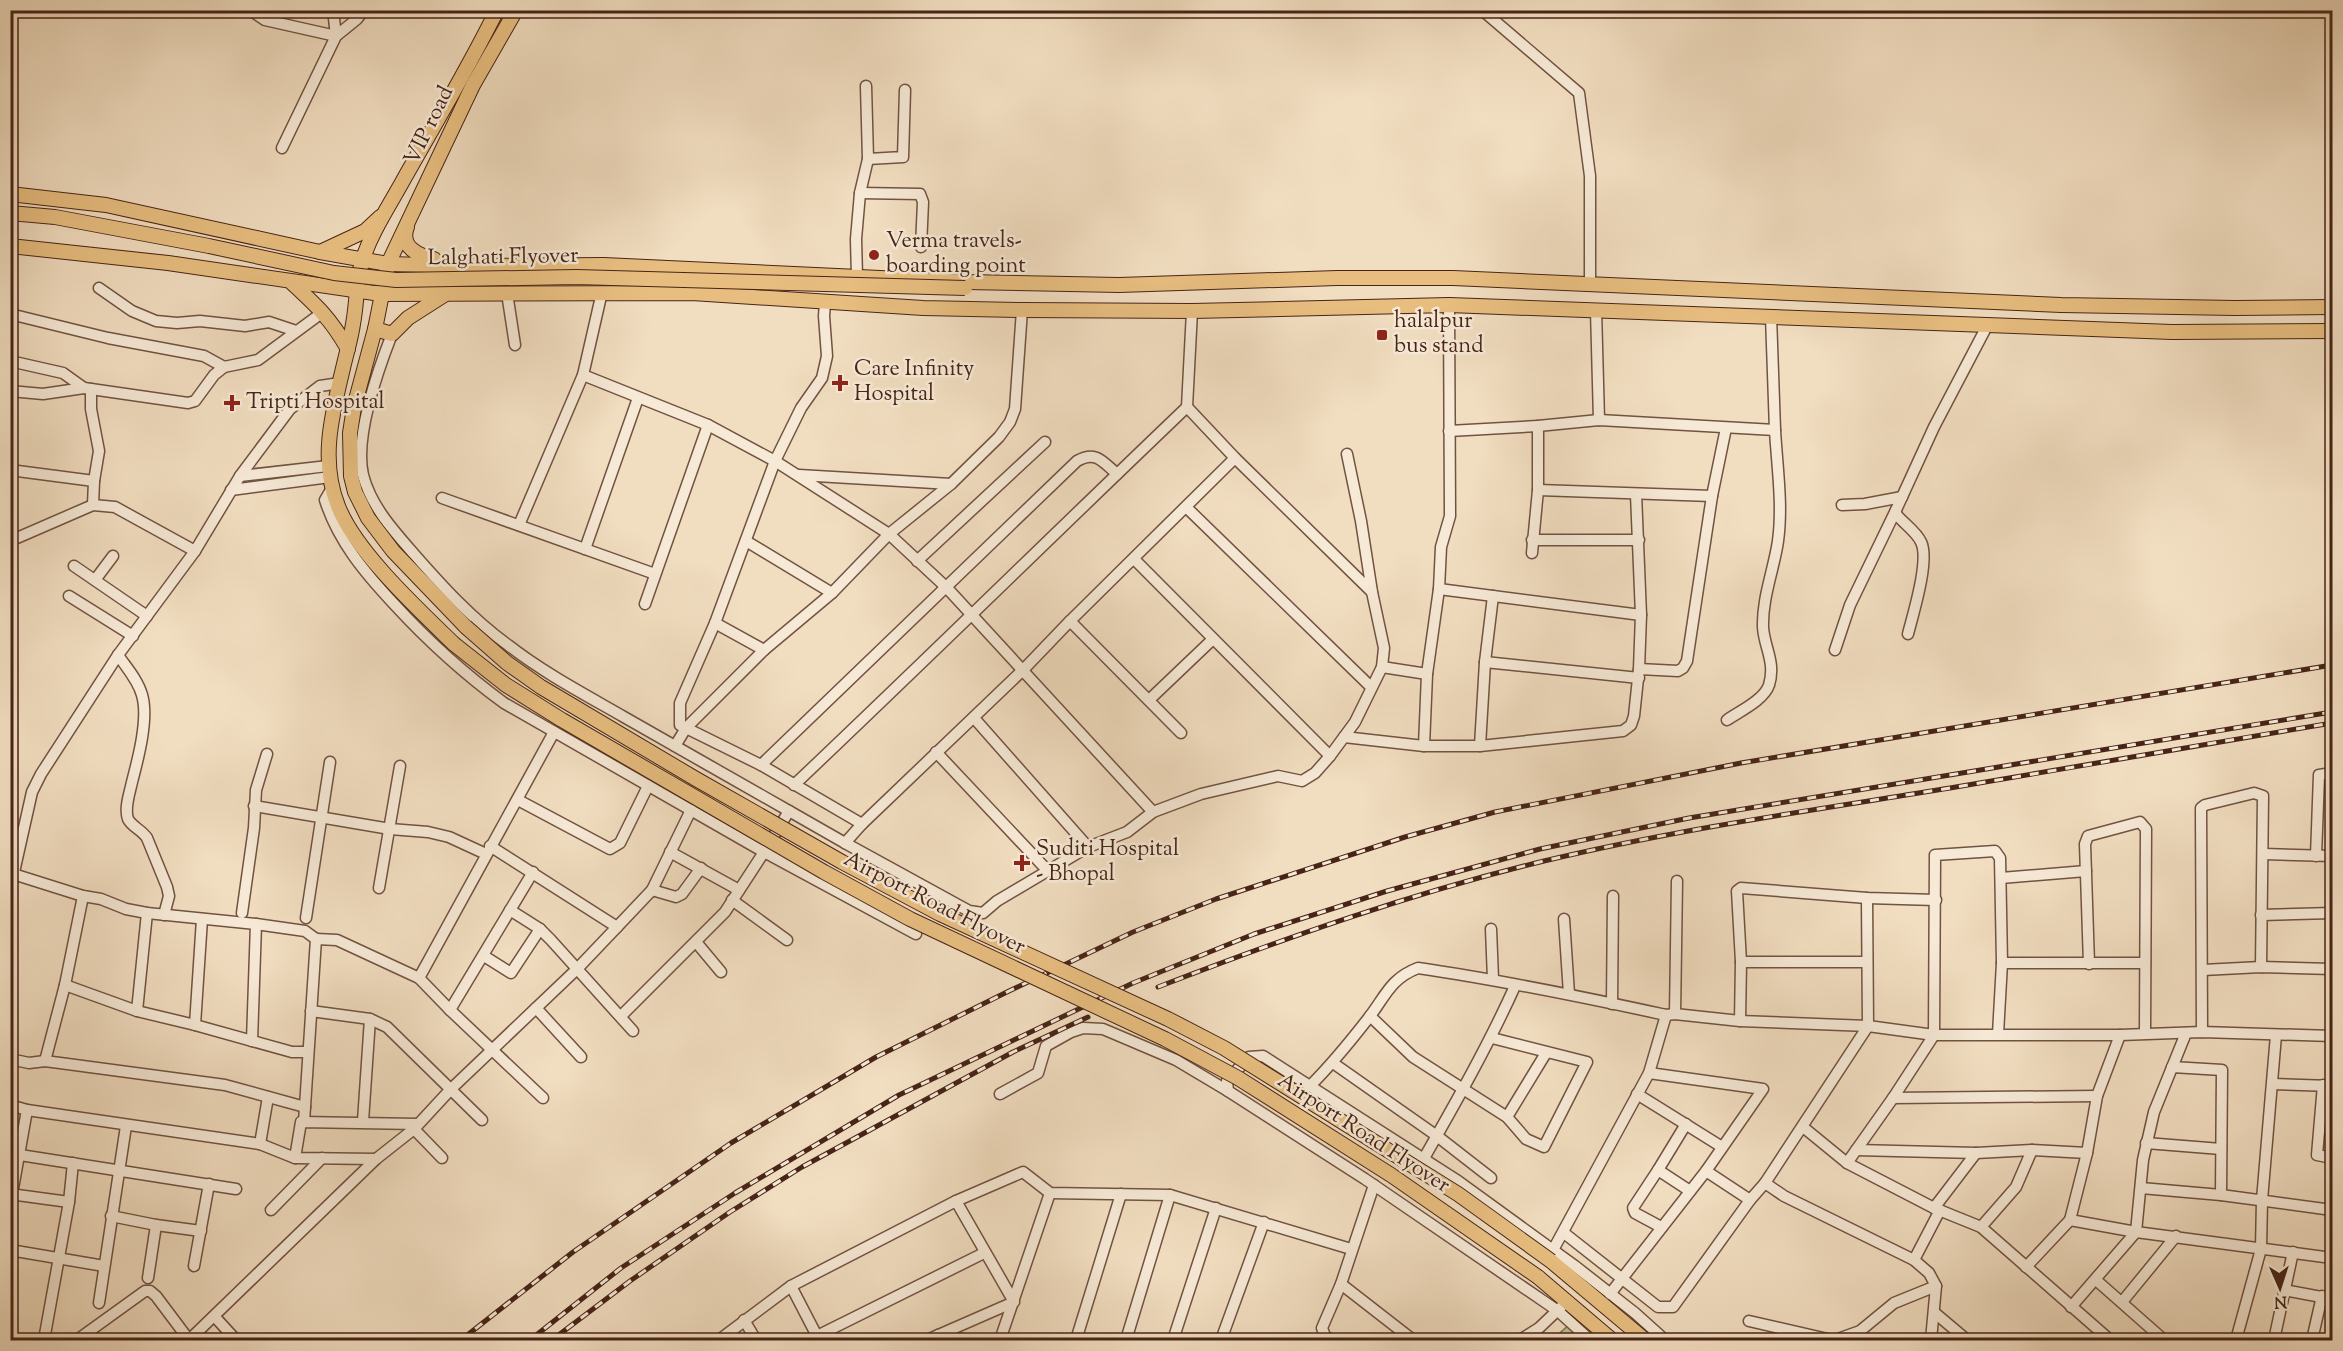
<svg xmlns="http://www.w3.org/2000/svg" width="2343" height="1351" font-family="'Sorts Mill Goudy',serif">
	<rect width="100%" height="100%" fill="#f1ddc0"/>
	<filter id="stains"><feTurbulence type="fractalNoise" baseFrequency=".00333" numOctaves="4"/><feColorMatrix values="0 0 0 0 .2 0 0 0 0 .09 0 0 0 0 .02 0 0 0 .5 -.17"/></filter>
	<radialGradient id="worn" r=".72"><stop offset=".6" stop-color="#630" stop-opacity="0"/><stop offset="1" stop-color="#630" stop-opacity=".3"/></radialGradient>
	<path fill="#bdc090" stroke="#827254" stroke-width="1.5" d="M1571,1323l19,17h-38z"/>
	<g fill="none" stroke-linecap="round" stroke-linejoin="round">
		<defs>
			<g id="minor">
				<path d="M250,10l15,10 71,16 -3,-26"/>
				<path d="M1482,10l97,83 11,83v109"/>
				<path d="M282,148l54,-112 21,-17 7,-9"/>
				<path d="M868,159l35,-2 2,-67"/>
				<path d="M860,193l60,1 3,8 -2,45"/>
				<path d="M857,277l-1,-38 4,-46 8,-34 -2,-73"/>
				<path d="M99,288l33,23 24,10 21,2 23,-2 45,5 24,-4 27,9"/>
				<path d="M507,293l8,52"/>
				<path d="M825,303l-1,13 3,40 -5,22 -21,30 -26,53 -60,162 -35,80v22l81,40 101,59 -17,19 124,68 14,2 14,-12 91,-54 39,-15 26,-20 48,-18 77,-18 24,5 13,-8 15,-17 25,-34 27,-55 2,-19 -12,-56 -11,-71 -14,-67"/>
				<path d="M1596,310l3,110"/>
				<path d="M10,314l98,24 96,18 20,11"/>
				<path d="M1771,316l4,114"/>
				<path d="M10,361l53,12 21,15 104,15 7,-2 19,-26 10,-8 34,-7 65,-48"/>
				<path d="M583,375l125,50 67,36 114,73 58,54 206,224"/>
				<path d="M91,389v20l8,42 -5,30"/>
				<path d="M10,391l33,3 41,-6"/>
				<path d="M1187,407l48,51 137,134"/>
				<path d="M1449,431l89,-5"/>
				<path d="M10,470l84,11 -1,24"/>
				<path d="M799,475l152,9"/>
				<path d="M240,476l88,-10"/>
				<path d="M332,488l-7,12c13,41 40,73 69,104 34,37 69,69 110,99l260,149 25,-41c-55,-31 -110,-63 -165,-94 -40,-23 -80,-44 -116,-72 -36,-26 -65,-58 -94,-91 -21,-24 -43,-48 -51,-79 -9,-39 15,-105 29,-141"/>
				<path d="M231,490l99,-13"/>
				<path d="M1538,490l174,6"/>
				<path d="M442,498l213,76"/>
				<path d="M1842,505l23,-1 37,-7"/>
				<path d="M1186,507l185,180"/>
				<path d="M519,525l64,-150 19,-83"/>
				<path d="M1532,540h107"/>
				<path d="M10,541l83,-36 22,2 80,44"/>
				<path d="M746,541l86,52"/>
				<path d="M585,549l53,-151"/>
				<path d="M1532,553l6,-63v-64l61,-6 176,10c2,36 8,75 3,111 -4,28 -16,57 -15,86 1,20 13,35 6,58 -5,15 -29,26 -42,35"/>
				<path d="M1134,559l196,197"/>
				<path d="M917,561l128,-119"/>
				<path d="M74,566l73,50"/>
				<path d="M95,580l18,-24"/>
				<path d="M1439,589l202,26"/>
				<path d="M69,596l64,40"/>
				<path d="M645,604l63,-179"/>
				<path d="M1070,621l111,112"/>
				<path d="M715,623l49,27"/>
				<path d="M1908,634c5,-20 22,-74 13,-92 -5,-11 -17,-18 -25,-28v-4l38,-83 53,-101"/>
				<path d="M1835,650l15,-45 46,-95"/>
				<path d="M118,655c8,12 20,25 24,40 7,23 -4,64 -10,87 -2,10 -8,26 -4,37 4,8 14,11 19,19l20,49 2,9 -5,19"/>
				<path d="M1485,662l154,16"/>
				<path d="M1382,667l45,7"/>
				<path d="M1639,669l39,2 5,-3 4,-7 25,-165 14,-68"/>
				<path d="M1149,700l64,-61"/>
				<path d="M974,718l114,129"/>
				<path d="M1344,737l80,9h56l143,-15 8,-6 3,-9 5,-47 2,-54 -5,-121"/>
				<path d="M675,746l11,-18 78,-78 68,-57 57,-59 62,-50 48,-47 11,-15 5,-13 7,-99"/>
				<path d="M1424,746l3,-72 12,-85 2,-42 9,-31 -1,-211"/>
				<path d="M1480,746l5,-84 8,-66"/>
				<path d="M936,752l111,118"/>
				<path d="M761,765l316,-304c19,-11 26,1 40,13"/>
				<path d="M794,785c132,-125 261,-252 393,-378l5,-96"/>
				<path d="M518,800l92,49 10,-6 28,-57"/>
				<path d="M254,806l136,23 38,3 21,5 37,17"/>
				<path d="M789,811l56,32"/>
				<path d="M862,824l161,-154 47,-49 165,-163"/>
				<path d="M490,846l127,81"/>
				<path d="M670,852l69,38"/>
				<path d="M2264,854l68,2"/>
				<path d="M2316,856l3,-81 13,-2"/>
				<path d="M10,873l73,23 18,3 25,10 21,4 109,11 49,7 11,8 -12,183"/>
				<path d="M2001,878l85,-7"/>
				<path d="M379,888l21,-122"/>
				<path d="M10,890l22,-98 9,-18 77,-119 77,-104 45,-75 50,-67 30,-23 20,-3"/>
				<path d="M652,890l24,7 6,-3 19,-26"/>
				<path d="M732,900l55,40"/>
				<path d="M510,910l30,19 11,11 82,91"/>
				<path d="M242,913l12,-85 2,-38 11,-36"/>
				<path d="M2261,915l71,-2"/>
				<path d="M306,918l24,-156"/>
				<path d="M1564,919l5,75"/>
				<path d="M1491,929l2,50"/>
				<path d="M316,939l21,1 82,38 31,32 93,88"/>
				<path d="M696,942l25,30"/>
				<path d="M484,956l27,17 29,-44"/>
				<path d="M1741,962h125"/>
				<path d="M2002,963h143"/>
				<path d="M2089,964l-4,-120 3,-8 52,-14 6,7 -1,204"/>
				<path d="M2203,970l58,-3 71,2"/>
				<path d="M419,978l135,-246"/>
				<path d="M65,985l72,26 58,14 97,27h16"/>
				<path d="M1612,1004l1,-108"/>
				<path d="M536,1008l45,49"/>
				<path d="M450,1010l83,-138"/>
				<path d="M137,1011l10,-98"/>
				<path d="M311,1011l59,8 17,8 95,93"/>
				<path d="M1675,1014l2,-133"/>
				<path d="M621,1016l104,-104 39,-60 152,82"/>
				<path d="M1370,1016l43,41 94,60 19,22 18,8 43,-85 -95,-24"/>
				<path d="M1740,1021l1,-59 -4,-71 4,-3 126,10 69,2"/>
				<path d="M195,1025l7,-106"/>
				<path d="M2202,1032l-1,-224 4,-3 49,-12 9,3 -2,171"/>
				<path d="M252,1041l4,-117"/>
				<path d="M10,1059l19,4 16,-2 180,24 80,22"/>
				<path d="M45,1061l20,-76 18,-89"/>
				<path d="M1333,1063l104,73 54,42"/>
				<path d="M2172,1067l50,3 -1,125"/>
				<path d="M2273,1084l59,2"/>
				<path d="M2323,1085l-6,70 15,3"/>
				<path d="M1310,1086c21,-21 39,-43 57,-66 18,-22 22,-41 51,-52 83,12 165,29 248,47l9,-1 65,7 128,5 66,9h186l82,-3 130,4"/>
				<path d="M1000,1094l38,-21 8,-27 25,-14 12,-4 20,1 73,31 52,31"/>
				<path d="M1637,1094l85,53"/>
				<path d="M1893,1098l204,-2"/>
				<path d="M10,1105l17,5 233,34 35,14 81,1"/>
				<path d="M1507,1117l39,-64"/>
				<path d="M363,1121l7,-102"/>
				<path d="M1803,1127l44,36 87,45 47,19 129,113"/>
				<path d="M414,1129l28,29"/>
				<path d="M2146,1143l75,6"/>
				<path d="M260,1144l8,-47"/>
				<path d="M1856,1150l120,3 56,-3 55,3"/>
				<path d="M20,1155l216,34"/>
				<path d="M295,1158l6,-36 116,2"/>
				<path d="M1423,1160c33,-58 65,-114 92,-174"/>
				<path d="M1847,1163l46,-65 41,-63 1,-180 60,-4 5,7 2,105 -4,71"/>
				<path d="M1658,1170l28,-46"/>
				<path d="M1706,1171l44,29"/>
				<path d="M1765,1183l19,13 130,64 15,13 7,13 -5,54"/>
				<path d="M2141,1188l80,7 111,15"/>
				<path d="M10,1194l59,8"/>
				<path d="M12,1194l15,-84"/>
				<path d="M1934,1208l42,-55"/>
				<path d="M271,1210l51,-52"/>
				<path d="M111,1216l45,9 -8,53"/>
				<path d="M2070,1220l66,12 196,26"/>
				<path d="M156,1225l45,6"/>
				<path d="M1661,1227l-26,-14 -2,-5 25,-38 32,21"/>
				<path d="M1981,1227l35,-40 16,-37"/>
				<path d="M1564,1233l94,74h15l77,-107 15,-17 103,-157 -1,-128"/>
				<path d="M10,1250l94,16"/>
				<path d="M1553,1250l96,-177 17,-58"/>
				<path d="M1914,1260l26,-50"/>
				<path d="M194,1266l15,-82"/>
				<path d="M2026,1267l44,-47 17,-67 10,-57 23,-61"/>
				<path d="M2096,1280l68,60"/>
				<path d="M1341,1284l72,56"/>
				<path d="M791,1286l28,54"/>
				<path d="M2284,1290l48,9"/>
				<path d="M1610,1294l96,-123 57,-82 -114,-16"/>
				<path d="M2122,1302l54,-66"/>
				<path d="M99,1303l27,-177"/>
				<path d="M2071,1307l65,-75 7,-72 11,-48 32,-79"/>
				<path d="M1935,1313l32,27"/>
				<path d="M215,1317l21,23"/>
				<path d="M744,1320l12,20"/>
				<path d="M1749,1321l83,19"/>
				<path d="M938,1335l29,5"/>
				<path d="M817,1336l167,-83"/>
				<path d="M44,1340l25,-138 4,-39"/>
				<path d="M77,1340l68,-49h5l6,5 33,44"/>
				<path d="M189,1340l187,-181 38,-30 37,-40 126,-120 40,-42 35,-37 39,-80"/>
				<path d="M719,1340l72,-54 165,-85 67,-29 27,21 120,2 181,54"/>
				<path d="M927,1340l87,-38 -58,-101"/>
				<path d="M1000,1340l50,-147"/>
				<path d="M1076,1340l45,-146"/>
				<path d="M1126,1340l44,-145"/>
				<path d="M1173,1340l43,-132"/>
				<path d="M1221,1340l43,-118"/>
				<path d="M1331,1340l-6,-4 -3,-8 19,-44 33,-99"/>
				<path d="M1520,1340l19,-12 22,-21"/>
				<path d="M1590,1340l-32,-29 -193,-132 -137,-88 -1,-10 22,-24 14,-1 195,125 117,85 60,47 30,27"/>
				<path d="M1835,1340l25,-9 34,-28 42,-17"/>
				<path d="M2236,1340l25,-91 1,-49 14,-165"/>
				<path d="M2274,1340l19,-88"/>
				<path d="M2312,1340l10,-44"/>
			</g>
			<g id="major">
				<path d="M10,194l96,11 214,47 68,12 77,2 139,-1 362,17 153,3 218,-7h116l608,27 174,3 97,-1"/>
				<path d="M407,227c-8,20 12,29 27,32"/>
				<path d="M10,246l158,17 213,31 311,-1 231,15 99,2 170,1 257,-6 723,27 160,-1"/>
				<path d="M320,252l45,-21 15,-14"/>
				<path d="M292,283c26,24 38,35 56,66"/>
				<path d="M375,329l17,5 16,-16 36,-23"/>
				<path d="M466,627l-73,-76 -25,-33 -13,-26 -4,-16 -1,-43 4,-26 21,-78 13,-65 85,-179 43,-75"/>
				<path d="M454,644c-35,-34 -99,-93 -116,-138 -19,-47 -5,-95 6,-142 3,-13 7,-26 9,-40 4,-21 3,-41 9,-62 8,-28 29,-59 43,-85 31,-55 64,-110 92,-167"/>
				<path d="M1551,1261l94,79"/>
				<path d="M1538,1277l74,63"/>
			</g>
		</defs>
		<use href="#minor" stroke="#725241" stroke-width="13"/>
		<use href="#major" stroke="#472417" stroke-width="16"/>
		<use href="#minor" stroke="#f6e9d6" stroke-width="10"/>
		<use href="#major" stroke="#e8be80" stroke-width="14"/>
		<defs>
			<g id="rail">
				<path d="M1158,987c127,-49 254,-94 386,-126 134,-32 270,-51 406,-73 127,-21 255,-44 382,-65"/>
				<path d="M461,1340l112,-88 158,-109 145,-86 133,-66 124,-59 83,-33 189,-62 90,-25 246,-49 591,-98"/>
				<path d="M530,1340l91,-72 114,-75 164,-98 234,-112 121,-49 133,-43 153,-42 149,-31 643,-106"/>
				<path d="M552,1340l78,-59 100,-69 72,-45 211,-115 75,-35"/>
			</g>
		</defs>
		<use href="#rail" stroke="#472417" stroke-width="5"/>
		<use href="#rail" stroke="#f6e9d6" stroke-width="3" stroke-dasharray="9" stroke-linecap="butt"/>
		<defs>
			<g id="major-bridge">
				<path d="M10,213l45,4 154,29 125,27 62,7 180,-3 389,11"/>
				<path d="M466,627l41,36 34,24 155,92 146,83 98,52 228,105 56,29 234,146 93,67"/>
				<path d="M454,644l52,41 56,35 262,152 86,47 255,120 73,39 153,97 147,102"/>
			</g>
		</defs>
		<use href="#major-bridge" stroke="#472417" stroke-width="16" stroke-linecap="butt"/>
		<use href="#major-bridge" stroke="#e8be80" stroke-width="14"/>
	</g>
	<g fill="#8f2418" stroke="#f6e9d6" stroke-width="2">
		<circle cx="874" cy="255" r="6"/>
		<rect x="1376" y="329" width="12" height="12" rx="3"/>
		<path d="M837 374h6v6h6v6h-6v6h-6v-6h-6v-6h6z"/>
		<path d="M229 394h6v6h6v6h-6v6h-6v-6h-6v-6h6z"/>
		<path d="M1019 854h6v6h6v6h-6v6h-6v-6h-6v-6h6z"/>
	</g>
	<g text-anchor="middle" dominant-baseline="central" stroke-width="5" stroke-linejoin="round" paint-order="stroke">
		<g font-size="22" fill="#472417" stroke="#f6e9d6">
			<text transform="translate(430 126) rotate(-64)">VIP road</text>
			<text transform="translate(503 258) rotate(-1)">Lalghati Flyover</text>
			<text transform="translate(934 904) rotate(27)">Airport Road Flyover</text>
			<text transform="translate(1363 1134) rotate(33)">Airport Road Flyover</text>
		</g>
		<g font-size="22" fill="#472417" stroke="#f6e9d6" text-anchor="start">
			<text x="886" y="242">Verma travels-<tspan x="886" dy="25">boarding point</tspan></text>
			<text x="1394" y="322">halalpur<tspan x="1394" dy="25">bus stand</tspan></text>
			<text x="854" y="370">Care Infinity<tspan x="854" dy="25">Hospital</tspan></text>
			<text x="246" y="403">Tripti Hospital</text>
			<text x="1036" y="850">Suditi Hospital<tspan x="1036" dy="25">- Bhopal</tspan></text>
		</g>
	</g>
	<rect width="2343" height="1351" fill="none" stroke="#f1ddc0" stroke-width="36"/>
	<rect x="12" y="12" width="2319" height="1327" fill="none" stroke="#472417" stroke-width="3"/>
	<rect x="18" y="18" width="2307" height="1315" fill="none" stroke="#472417" stroke-width="1.5"/>
	<g transform="translate(2280 1288) rotate(177)" stroke="#f6e9d6" stroke-width="4.5" paint-order="stroke">
	<path d="M0-4.5L10 22L0 15L-10 22Z" fill="#472417"/>
	<text y="-9" font-size="16" font-weight="bold" text-anchor="middle" fill="#472417">N</text>
	</g>
	<rect width="100%" height="100%" filter="url(#stains)"/>
	<rect width="100%" height="100%" fill="url(#worn)"/>
</svg>
